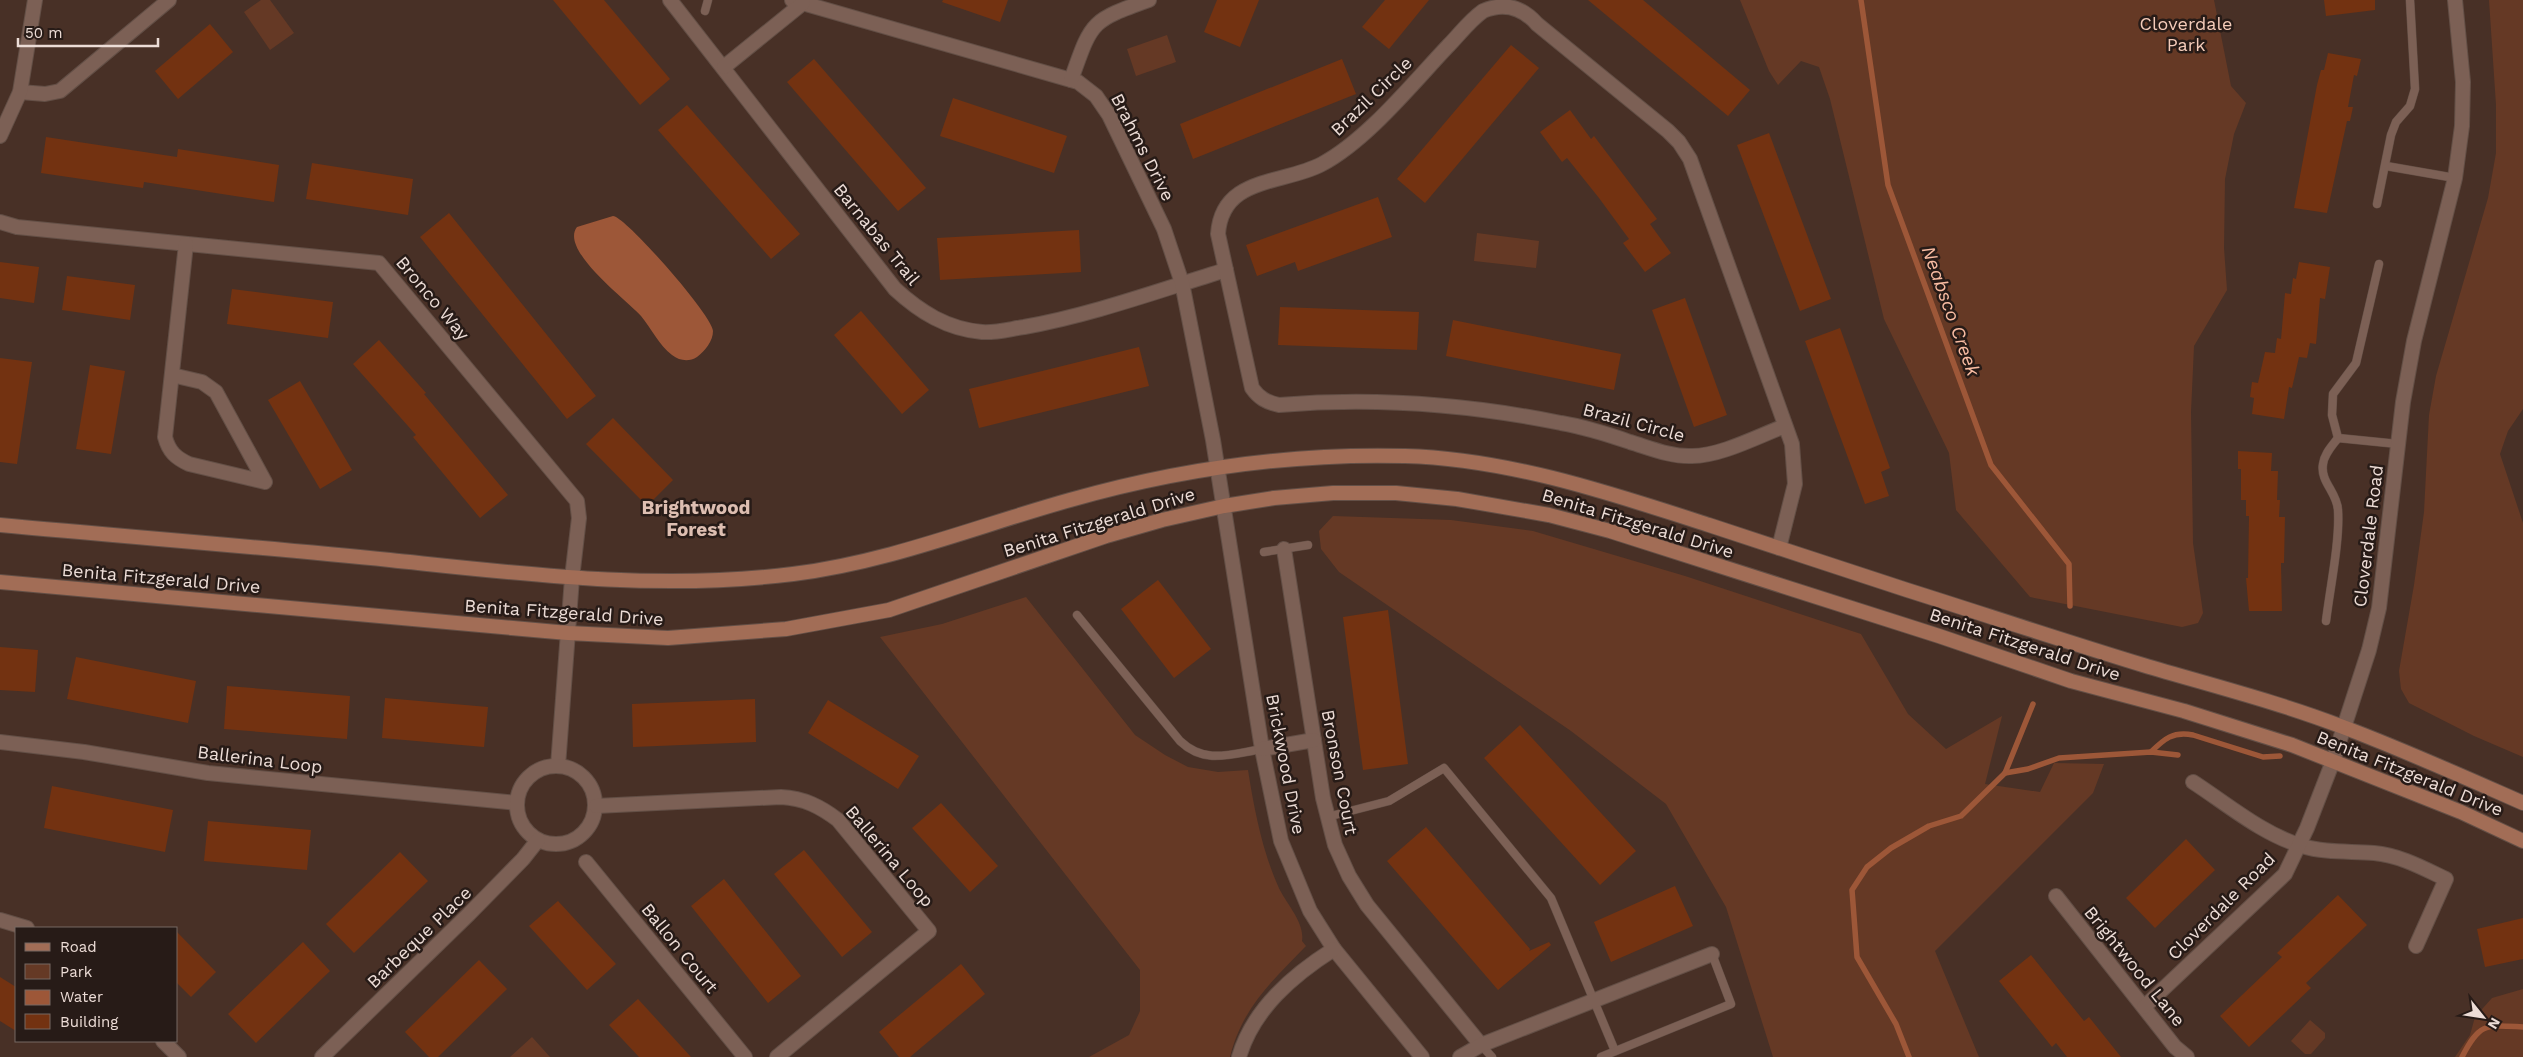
<svg xmlns="http://www.w3.org/2000/svg" width="2523" height="1057" font-family="'Work Sans',sans-serif">
	<rect width="100%" height="100%" fill="#483026"/>
	<g fill="#653925">
		<path d="M261,0h9l24,33 -24,17 -26,-38z"/>
		<path d="M1740,0h474l17,86 15,17 -12,31 -9,45 -1,69 3,42 -33,56 -3,66 2,131 10,70 -5,10 -16,4 -152,-30 -74,-87 -7,-57 -65,-134 -54,-220 -11,-32 -18,-6 -23,24 -9,-14z"/>
		<path d="M2489,0h34v409l-15,22 -8,23 23,69v234l-49,-21 -65,-33 -8,-14 -2,-18 15,-86 10,-73 5,-97 7,-39 52,-178 8,-45v-48z"/>
		<path d="M1167,35l9,27 -40,14 -9,-27z"/>
		<path d="M1477,233l62,8 -3,27 -62,-7z"/>
		<path d="M1333,516l118,4 82,11 152,45 176,58 47,80 38,35 56,-33 -17,68 55,8 14,-29 50,1 -11,29 -158,158 44,106h-206l-47,-150 -60,-103 -95,-73 -232,-159 -18,-23 -2,-18z"/>
		<path d="M1026,597l109,138 30,20 23,12 30,5 30,-2c6,38 14,80 30,116 8,18 27,36 24,55l4,5c-34,35 -64,62 -76,111h-141l40,-22 11,-24v-41l-260,-333 62,-13z"/>
		<path d="M2523,989v68h-68l15,-22 5,-18 17,-19z"/>
		<path d="M2310,1020l15,13v5l-14,16h-6l-14,-13z"/>
		<path d="M532,1037l18,20h-40z"/>
	</g>
	<path fill="#9d5738" d="M613,216c12,0 100,100 100,115 0,10 -8,20 -16,26 -8,5 -17,4 -25,-2 -13,-10 -21,-27 -31,-39 -13,-15 -82,-66 -64,-89z"/>
	<g fill="none" stroke-linecap="round" stroke-linejoin="round">
		<g stroke="#9d5738" stroke-width="5.5">
			<path d="M1861,0l27,185 103,280 78,99 1,42"/>
			<path d="M2151,752c13,-13 22,-21 42,-17l70,22 17,-1"/>
			<path d="M2005,773l23,-4 31,-11 92,-6 27,3"/>
			<path d="M1909,1057l-13,-33 -39,-67 -5,-67 15,-23 24,-19 38,-22 32,-10 44,-43 28,-69"/>
			<path d="M2462,1057c18,-35 24,-32 61,-30"/>
		</g>
	</g>
	<g fill="#733211">
		<path d="M553,0h51l66,79 -30,26z"/>
		<path d="M943,0h65l-8,22 -58,-20z"/>
		<path d="M1217,0h42l-19,47 -36,-15z"/>
		<path d="M1385,0h44l-40,49 -27,-22z"/>
		<path d="M1588,0h55l107,90 -22,26z"/>
		<path d="M2324,0h51v10l-49,6z"/>
		<path d="M210,24l23,28 -55,47 -23,-28z"/>
		<path d="M1511,45l28,23 -114,135 -28,-24z"/>
		<path d="M2328,53l33,6 -4,17 -3,-1 -6,32h5l-3,14h-3l-20,92 -33,-5 23,-123 4,-15h3z"/>
		<path d="M814,59l112,129 -28,23 -111,-129z"/>
		<path d="M1342,59l14,35 -163,65 -13,-35z"/>
		<path d="M953,98l114,38 -13,37 -114,-37z"/>
		<path d="M687,105l113,129 -29,25 -113,-129z"/>
		<path d="M1570,110l21,29 3,-3 63,83 -7,5 21,29 -26,19 -22,-29 6,-4 -30,-41 -32,-40 -5,4 -22,-30z"/>
		<path d="M1769,133l62,166 -31,12 -63,-166z"/>
		<path d="M46,137l131,20 1,-8 101,16 -5,37 -130,-20 -1,6 -102,-15z"/>
		<path d="M312,163l101,16 -5,36 -102,-16z"/>
		<path d="M1378,197l14,40 -94,34 -3,-9 -38,14 -11,-31z"/>
		<path d="M449,213l147,183 -29,23 -147,-182z"/>
		<path d="M1079,230l2,42 -141,8 -3,-42z"/>
		<path d="M0,262l39,5 -5,36 -34,-5z"/>
		<path d="M2299,262l31,5 -5,32 -5,-1 -4,46 -6,-1 -3,15 -8,-1 -7,31 -3,-1 -5,32 -32,-5 2,-16 -4,-1 2,-15 6,1 7,-31 10,1 2,-15 4,1 4,-46 6,1 2,-16 3,1z"/>
		<path d="M67,276l68,9 -5,35 -68,-10z"/>
		<path d="M232,289l101,13 -5,36 -101,-14z"/>
		<path d="M1685,298l42,117 -33,12 -42,-117z"/>
		<path d="M1280,307l139,5 -2,38 -139,-5z"/>
		<path d="M861,311l68,79 -27,24 -68,-79z"/>
		<path d="M1453,320l168,34 -7,36 -168,-34z"/>
		<path d="M1840,328l50,140 -9,4 8,24 -24,8 -60,-163z"/>
		<path d="M379,340l47,53 -2,1 84,101 -28,23 -67,-81 3,-2 -63,-71z"/>
		<path d="M1139,347l10,39 -170,42 -10,-39z"/>
		<path d="M0,358l32,4 -15,102 -17,-2z"/>
		<path d="M90,365l35,6 -14,83 -35,-5z"/>
		<path d="M300,381l52,89 -32,19 -52,-89z"/>
		<path d="M613,418l60,62 -26,26 -61,-62z"/>
		<path d="M2238,451l34,2 -1,18h7l-1,29h3l-1,17h6l-1,46h-3l1,48h-33l-3,-33h2l1,-62h-3v-16h-5v-31h-3z"/>
		<path d="M1158,580l53,69 -37,29 -53,-69z"/>
		<path d="M1388,610l20,154 -45,6 -20,-153z"/>
		<path d="M0,647l38,3 -3,42 -35,-2z"/>
		<path d="M76,657l120,24 -8,42 -121,-24z"/>
		<path d="M227,686l123,10 -3,43 -123,-10z"/>
		<path d="M385,698l103,9 -4,40 -102,-9z"/>
		<path d="M755,699l1,43 -123,5 -1,-43z"/>
		<path d="M828,700l91,56 -21,33 -90,-56z"/>
		<path d="M1520,725l116,126 -36,34 -116,-127z"/>
		<path d="M52,786l121,24 -8,42 -121,-24z"/>
		<path d="M941,803l57,63 -28,26 -58,-64z"/>
		<path d="M208,821l103,9 -4,40 -103,-9z"/>
		<path d="M1426,827l104,122 -1,2 20,-9 2,3 -53,45 -111,-129z"/>
		<path d="M2186,839l29,31 -60,58 -29,-30z"/>
		<path d="M804,850l68,82 -30,25 -68,-83z"/>
		<path d="M400,852l28,29 -74,72 -28,-29z"/>
		<path d="M724,879l77,97 -33,27 -77,-97z"/>
		<path d="M1675,886l18,40 -82,36 -17,-40z"/>
		<path d="M2338,895l29,30 -61,58 5,5 -62,59 -29,-31 62,-59 -5,-4z"/>
		<path d="M558,901l58,63 -29,26 -58,-64z"/>
		<path d="M2523,918v41l-38,8 -8,-38z"/>
		<path d="M176,931l40,41 -25,25 -15,-15z"/>
		<path d="M303,942l27,29 -74,72 -28,-29z"/>
		<path d="M2031,955l53,66 5,-4 32,40h-54l-11,-14 -4,4 -53,-66z"/>
		<path d="M479,960l28,29 -69,68h-9l-24,-25z"/>
		<path d="M961,964l24,30 -75,63h-11l-20,-25z"/>
		<path d="M0,977l16,10v44l-16,-10z"/>
		<path d="M638,999l53,58h-52l-30,-32z"/>
	</g>
	<g fill="none" stroke-linecap="round" stroke-linejoin="round">
		<defs>
			<g id="service">
				<path d="M705,11l3,-11"/>
				<path d="M2386,166l69,12"/>
				<path d="M2377,204l14,-69 5,-13 14,-16 5,-17 -5,-89"/>
				<path d="M2338,438l60,6"/>
				<path d="M1264,552l44,-7"/>
				<path d="M1077,615l103,126c25,24 51,13 82,8"/>
				<path d="M2326,621c4,-33 14,-80 12,-111 -1,-18 -18,-28 -15,-46 1,-10 9,-18 15,-26l-6,-23 1,-21 23,-31 23,-99"/>
				<path d="M1327,817l62,-16 55,-33 107,130 64,153"/>
				<path d="M1481,1045l11,12"/>
				<path d="M1601,1057l130,-53 -19,-50"/>
			</g>
			<g id="minor">
				<path d="M670,0l225,289c25,23 52,40 87,43 14,1 28,-3 42,-5 68,-12 136,-37 202,-57"/>
				<path d="M792,0l286,82 18,14 13,19 55,114 18,54 31,157 49,309 19,92 29,70 24,38 88,108"/>
				<path d="M724,67l79,-64"/>
				<path d="M1071,80c21,-59 19,-59 78,-80"/>
				<path d="M20,92l25,2 15,-3 109,-91"/>
				<path d="M0,136l20,-44 15,-92"/>
				<path d="M0,222l17,5 362,36 198,238 2,17 -7,60 -14,188"/>
				<path d="M172,375l30,7 14,10 49,90 -76,-18c-13,-6 -20,-12 -24,-27l21,-193"/>
				<path d="M1779,548l16,-64 -3,-40 -102,-285 -11,-17 -11,-11 -131,-107c-15,-17 -33,-22 -54,-13 -14,10 -24,24 -35,35 -36,38 -81,94 -126,118 -40,21 -100,12 -104,70l34,154c7,10 14,14 27,17 95,-8 188,-1 282,18 23,4 46,11 69,19 20,6 41,15 62,14 29,0 66,-20 93,-30"/>
				<path d="M1284,549l39,249 12,47 14,31 18,29 114,140"/>
				<path d="M0,742l84,10 124,21 309,30"/>
				<path d="M1262,749l52,-9"/>
				<circle cx="556" cy="805" r="39"/>
				<path d="M2193,782c34,22 69,52 109,64 23,7 48,5 72,7 25,2 49,15 72,26l-30,67"/>
				<path d="M596,806l185,-9c23,1 40,10 57,23l91,111 -152,126"/>
				<path d="M586,862l159,195"/>
				<path d="M2056,896l119,151 12,10"/>
				<path d="M0,920l27,8"/>
				<path d="M2144,1007l141,-133 22,-46 26,-67"/>
				<path d="M163,1041l16,16"/>
				<path d="M322,1057l147,-143 54,-55 15,-19"/>
				<path d="M1239,1057c14,-48 54,-82 95,-108"/>
				<path d="M1460,1057l21,-12 231,-91"/>
			</g>
			<path id="tertiary" d="M2333,761l36,-111 10,-42 24,-206 11,-61 41,-163 7,-52 1,-44 -8,-82"/>
			<g id="secondary">
				<path d="M0,525c130,12 260,22 390,35 134,14 268,31 403,14 96,-12 184,-48 277,-74 109,-31 221,-47 335,-44 104,3 205,37 304,69 66,22 132,43 198,65 79,25 157,51 236,75 67,20 135,37 200,62 61,23 121,50 180,76"/>
				<path d="M0,582l568,51 100,5 118,-9 103,-19 217,-74 56,-16 62,-14 50,-8 59,-5h63l61,6 92,16 61,16 329,105 132,45 113,30 108,34 169,67 62,29"/>
			</g>
		</defs>
		<use href="#service" stroke="#634f46" stroke-width="9"/>
		<use href="#minor" stroke="#634f46" stroke-width="16"/>
		<use href="#tertiary" stroke="#634f46" stroke-width="16"/>
		<use href="#secondary" stroke="#634f46" stroke-width="16"/>
		<use href="#service" stroke="#7c6055" stroke-width="8"/>
		<use href="#minor" stroke="#7c6055" stroke-width="14"/>
		<use href="#tertiary" stroke="#7c6055" stroke-width="14"/>
		<use href="#secondary" stroke="#a26d56" stroke-width="14"/>
	</g>
	<g text-anchor="middle" dominant-baseline="central" stroke-width="5" stroke-linejoin="round" paint-order="stroke">
		<g font-size="18" fill="#f5ccba" stroke="#271b17">
			<text x="2186" y="23">Cloverdale<tspan x="2186" dy="21">Park</tspan></text>
		</g>
		<g font-size="18" fill="#ecdcd6" stroke="#271b17">
			<text transform="translate(1371 96) rotate(-44)">Brazil Circle</text>
			<text transform="translate(1143 147) rotate(63)">Brahms Drive</text>
			<text transform="translate(877 234) rotate(51)">Barnabas Trail</text>
			<text transform="translate(433 298) rotate(50)">Bronco Way</text>
			<text transform="translate(1634 422) rotate(15)">Brazil Circle</text>
			<text transform="translate(1099 522) rotate(-17)">Benita Fitzgerald Drive</text>
			<text transform="translate(1638 523) rotate(17)">Benita Fitzgerald Drive</text>
			<text transform="translate(2368 536) rotate(-83)">Cloverdale Road</text>
			<text transform="translate(161 578) rotate(5)">Benita Fitzgerald Drive</text>
			<text transform="translate(564 612) rotate(4)">Benita Fitzgerald Drive</text>
			<text transform="translate(2025 644) rotate(18)">Benita Fitzgerald Drive</text>
			<text transform="translate(260 759) rotate(7)">Ballerina Loop</text>
			<text transform="translate(1286 764) rotate(79)">Brickwood Drive</text>
			<text transform="translate(1340 772) rotate(79)">Bronson Court</text>
			<text transform="translate(2410 773) rotate(22)">Benita Fitzgerald Drive</text>
			<text transform="translate(890 856) rotate(50)">Ballerina Loop</text>
			<text transform="translate(2221 906) rotate(-45)">Cloverdale Road</text>
			<text transform="translate(419 937) rotate(-44)">Barbeque Place</text>
			<text transform="translate(680 948) rotate(51)">Ballon Court</text>
			<text transform="translate(2135 966) rotate(51)">Brightwood Lane</text>
		</g>
		<g font-size="19" font-style="italic" fill="#f9bca2" stroke="#271b17">
			<text transform="translate(1951 311) rotate(70)">Neabsco Creek</text>
		</g>
		<g font-size="19" font-weight="bold" fill="#ddbeb1" stroke="#271b17">
			<text x="696" y="507">Brightwood<tspan x="696" dy="22">Forest</tspan></text>
		</g>
	</g>
	<rect x="15" y="927" width="162" height="115" fill="#271b17" stroke="#766863"/>
	<rect x="25" y="943" width="25" height="8" fill="#a26d56" stroke="#766863"/>
	<text x="60" y="952" font-size="15" fill="#ecdcd6">Road</text>
	<rect x="25" y="964" width="25" height="15" fill="#653925" stroke="#766863"/>
	<text x="60" y="977" font-size="15" fill="#ecdcd6">Park</text>
	<rect x="25" y="990" width="25" height="15" fill="#9d5738" stroke="#766863"/>
	<text x="60" y="1002" font-size="15" fill="#ecdcd6">Water</text>
	<rect x="25" y="1014" width="25" height="15" fill="#733211" stroke="#766863"/>
	<text x="60" y="1027" font-size="15" fill="#ecdcd6">Building</text>
	<g transform="translate(2483 1017) rotate(120)" stroke="#271b17" stroke-width="4" paint-order="stroke">
	<path d="M0-4L9 19L0 12L-9 19Z" fill="#ecdcd6"/>
	<text y="-8" font-size="14" font-weight="bold" text-anchor="middle" fill="#ecdcd6">N</text>
	</g>
	<path d="M18 38v8h140v-8" fill="none" stroke="#ecdcd6" stroke-width="2.5"/>
	<text x="25" y="38" font-size="15" fill="#ecdcd6" stroke="#271b17" stroke-width="4" paint-order="stroke">50 m</text>
</svg>
